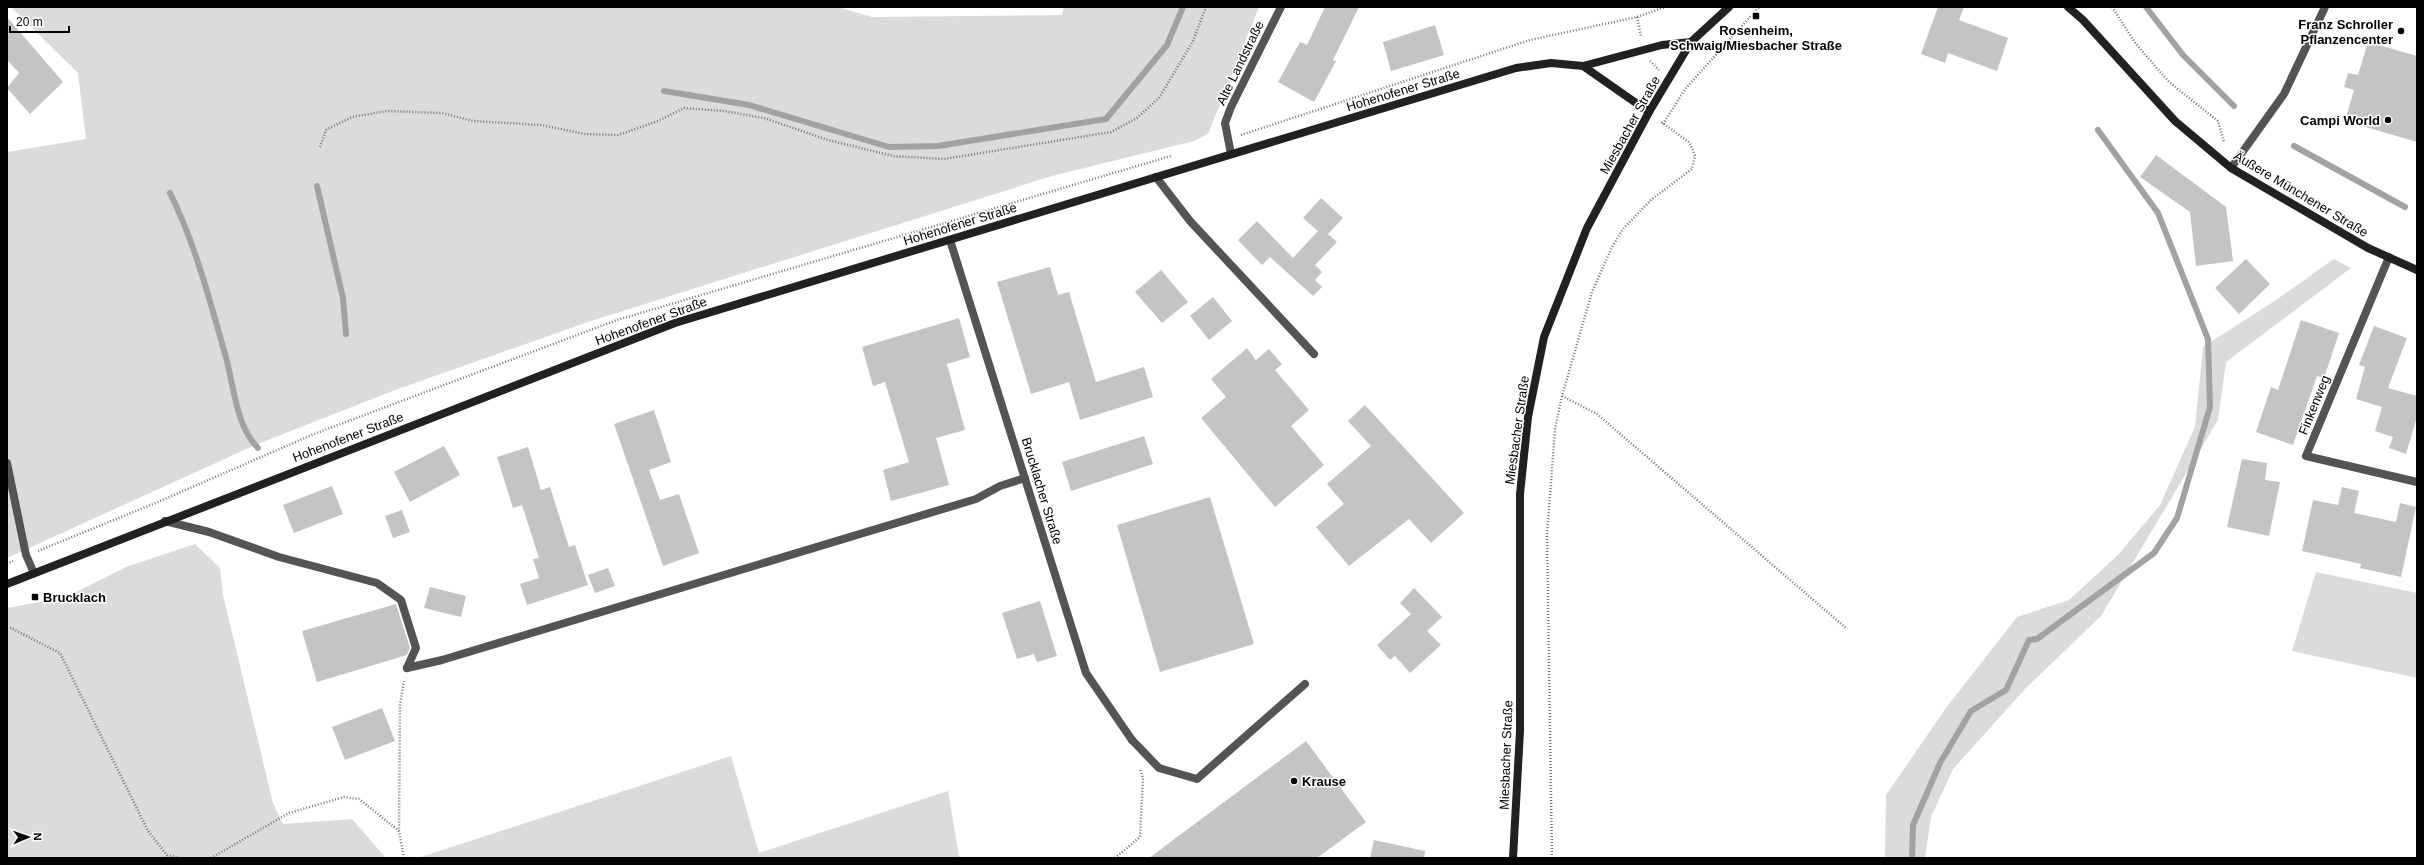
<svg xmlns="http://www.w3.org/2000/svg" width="2424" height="865" font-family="Arial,sans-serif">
	<rect width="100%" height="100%" fill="#fff"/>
	<g fill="#dbdbdb">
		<path d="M7,7h831l34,10 190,-2 2,-8h195l-51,127 -14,7 -142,35 -461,145 -196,69 -142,56 -246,112v-406l79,-13 -8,-66 -67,-66 -4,2z"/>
		<path d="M2334,259l17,9 -125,94 -8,58 -117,196 -75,72 -73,81 -22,48 -6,41h-40l1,-63 60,-87 71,-91 52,-17 49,-45 42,-50 35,-78 8,-80 73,-47z"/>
		<path d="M195,544l25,24 3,27 50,208 10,21 69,-5 34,39h-379v-250l59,-11 60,-30z"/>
		<path d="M2316,572l101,21v85l-125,-27z"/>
		<path d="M731,756l28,97 189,-62 11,65 2,2h-543z"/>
	</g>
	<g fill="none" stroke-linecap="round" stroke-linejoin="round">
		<g stroke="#a2a2a2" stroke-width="6">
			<path d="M2146,7l37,48 51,51"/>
			<path d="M664,91l85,14 140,42 49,-1 168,-27 61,-74 16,-38"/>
			<path d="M2294,146l111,61"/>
			<path d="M317,186l26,112 3,36"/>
			<path d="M170,193c25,50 40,108 55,161 9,30 10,71 33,94"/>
			<path d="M1912,858l1,-33 27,-62 31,-52 35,-21 23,-50 8,-1 117,-86 23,-35 33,-111 -2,-68 -50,-126 -60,-83"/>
		</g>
	</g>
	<g fill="#c4c4c4">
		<path d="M1325,7h34l-26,53 3,1 -22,41 -36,-20 22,-40 7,3z"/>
		<path d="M1938,7h26l-5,13 49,18 -11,33 -49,-18 -3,10 -24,-9z"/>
		<path d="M7,17l56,65 -33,32 -23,-26 12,-15 -12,-13z"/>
		<path d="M1435,25l9,30 -53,16 -8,-29z"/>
		<path d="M2368,42l49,14v86l-72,-21 9,-31 -10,-3 4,-14 10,2z"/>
		<path d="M2156,155l70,52 7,54 -37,5 -6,-54 -50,-35z"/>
		<path d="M1321,198l22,20 -15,16 9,8 -22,23 7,7 -7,8 7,7 -9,9 -43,-39 -8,8 -24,-25 19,-19 36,37 25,-27 -15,-13z"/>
		<path d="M2246,259l24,25 -31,30 -24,-26z"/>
		<path d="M1050,267l8,28 11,-3 27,90 48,-15 9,30 -73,23 -11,-38 -38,12 -34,-112z"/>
		<path d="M1161,270l27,32 -26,21 -27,-31z"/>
		<path d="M1213,297l19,24 -23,19 -19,-24z"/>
		<path d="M959,318l11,39 -23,7 18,66 -29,8 13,47 -58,16 -8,-31 26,-8 -24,-80 -12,4 -11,-39z"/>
		<path d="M2301,320l38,13 -15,45 -7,-2 -24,69 -37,-13 15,-45 7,3z"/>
		<path d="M2374,326l33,12 -19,50 29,8v21l-11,37 -17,-6 4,-11 -18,-6 7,-24 -26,-8 9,-32 -6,-2z"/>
		<path d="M1247,348l9,12 13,-11 13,15 -7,6 34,40 -18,16 33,39 -49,42 -74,-89 25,-21 -15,-18z"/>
		<path d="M1365,405l99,108 -33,30 -22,-24 -60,47 -33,-39 28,-23 -17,-20 44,-38 -23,-25z"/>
		<path d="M654,410l17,52 -22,8 11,30 19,-6 20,59 -36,13 -49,-142z"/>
		<path d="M1144,436l9,28 -82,27 -9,-29z"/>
		<path d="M444,446l16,29 -50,27 -16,-30z"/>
		<path d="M528,447l13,43 9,-3 19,60 6,-2 13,40 -61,20 -7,-21 19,-6 -6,-19 6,-1 -17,-53 -9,3 -16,-51z"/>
		<path d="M2242,459l25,4 -2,17 15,2 -11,54 -42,-9z"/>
		<path d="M332,486l11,28 -49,19 -11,-28z"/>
		<path d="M2342,487l17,4 -5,22 42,9 4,-19 16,4 -15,70 -41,-9 1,-4 -59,-13 11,-51 25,5z"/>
		<path d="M1210,497l44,147 -94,28 -43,-147z"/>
		<path d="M402,510l8,22 -17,6 -8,-22z"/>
		<path d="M608,568l7,18 -20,7 -7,-18z"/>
		<path d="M430,587l36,9 -5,21 -37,-9z"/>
		<path d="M1414,588l28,29 -15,14 14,14 -31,28 -15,-17 -5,4 -13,-15 34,-31 -11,-11z"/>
		<path d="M1040,601l17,55 -20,6 -3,-8 -17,5 -15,-46z"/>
		<path d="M396,604l14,44 -3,7 -90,27 -15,-51z"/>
		<path d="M382,708l13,33 -50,19 -13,-33z"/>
		<path d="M1306,741l60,81 -49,36h-168z"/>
		<path d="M1374,840l51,11 -1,7h-54z"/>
	</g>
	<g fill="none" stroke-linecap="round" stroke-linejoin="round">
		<g stroke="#767676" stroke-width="2.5" stroke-dasharray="1 2" stroke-linecap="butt">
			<path d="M2112,7l24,37 33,38 49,39 6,21"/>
			<path d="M1637,17l4,19"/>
			<path d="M1650,61l9,9"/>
			<path d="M1663,124l23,-36 73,-81"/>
			<path d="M1241,135l289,-95 107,-23 28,-10"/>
			<path d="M320,147l6,-17 26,-13 35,-6 55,2 31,8 68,4 44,9 33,1 40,-14 26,-13 40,3 40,7 64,22 65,16 51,3 167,-27 26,-14 22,-20 34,-57 13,-34"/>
			<path d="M1562,396l35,18 249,214"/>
			<path d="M38,551l120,-49 156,-68 303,-114 554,-164"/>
			<path d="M7,564l6,-3"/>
			<path d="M7,628h4l49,25 88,178 19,24 13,3"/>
			<path d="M211,858l78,-45 55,-16 15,2 40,32"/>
			<path d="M404,858l-5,-27 1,-126 4,-24"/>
			<path d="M1115,858l25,-21 3,-59 -3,-9"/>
			<path d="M1552,858l-5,-323 8,-106 7,-33 30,-104 20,-45 11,-18 29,-30 40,-30 3,-13 -5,-13 -30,-22"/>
		</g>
		<g stroke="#545454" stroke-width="8">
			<path d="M407,668l35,-8 534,-161 24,-13 25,-8"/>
			<path d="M1132,740l27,28 38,11 108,-95"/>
		</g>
		<g stroke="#545454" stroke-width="8">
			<path d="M1231,154l-6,-31 6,-16 50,-100"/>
			<path d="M2231,168l53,-74 41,-87"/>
			<path d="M1156,177l34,44 124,133"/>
			<path d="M950,240l136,433 46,67"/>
			<path d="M2389,257l-83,199 111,26"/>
			<path d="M7,463l19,92 8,18"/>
			<path d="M165,521l44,11 70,25 98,26 24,17 15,48 -9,20"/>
		</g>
		<g stroke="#212121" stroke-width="8">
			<path d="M2068,7l15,13 92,101 56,47 137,80 49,22"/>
			<path d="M1583,66l79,-21 29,-3"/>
			<path d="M7,584l668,-261 841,-255 35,-5 32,3 66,46"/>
			<path d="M1513,858l7,-127v-237l8,-77 16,-80 43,-109 62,-116 42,-70 38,-35"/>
		</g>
	</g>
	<g fill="#000" stroke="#fff" stroke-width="1.5">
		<rect x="1752" y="12" width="8" height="8" rx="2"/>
		<circle cx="2401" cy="31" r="4"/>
		<circle cx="2388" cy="120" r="4"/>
		<rect x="31" y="593" width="8" height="8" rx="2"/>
		<circle cx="1294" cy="781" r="4"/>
	</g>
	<g text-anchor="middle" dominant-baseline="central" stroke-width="3" stroke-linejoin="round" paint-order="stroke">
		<g font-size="13" font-weight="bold" fill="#000" stroke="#fff" text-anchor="end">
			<text x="2393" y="24">Franz Schroller<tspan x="2393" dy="15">Pflanzencenter</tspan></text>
			<text x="1756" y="30" text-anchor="middle">Rosenheim,<tspan x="1756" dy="15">Schwaig/Miesbacher Straße</tspan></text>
			<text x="2380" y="120">Campi World</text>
			<text x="43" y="597" text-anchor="start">Brucklach</text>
			<text x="1302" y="781" text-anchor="start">Krause</text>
		</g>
		<g font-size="13" fill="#000" stroke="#fff">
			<text transform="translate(1240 63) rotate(-64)">Alte Landstraße</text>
			<text transform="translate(1403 90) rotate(-17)">Hohenofener Straße</text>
			<text transform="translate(1630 125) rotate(-61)">Miesbacher Straße</text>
			<text transform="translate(2301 194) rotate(31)">Äußere Münchener Straße</text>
			<text transform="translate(960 224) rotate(-17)">Hohenofener Straße</text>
			<text transform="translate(651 321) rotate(-20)">Hohenofener Straße</text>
			<text transform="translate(2314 405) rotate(-68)">Finkenweg</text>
			<text transform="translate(1517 430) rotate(-82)">Miesbacher Straße</text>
			<text transform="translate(348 437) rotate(-21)">Hohenofener Straße</text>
			<text transform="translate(1042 491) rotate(73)">Brucklacher Straße</text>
			<text transform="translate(1506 755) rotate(-88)">Miesbacher Straße</text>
		</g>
	</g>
	<rect width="2424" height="865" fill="none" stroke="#000000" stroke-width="16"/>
	<g transform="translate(28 837) rotate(88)" stroke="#ffffff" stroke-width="3" paint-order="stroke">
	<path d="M0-3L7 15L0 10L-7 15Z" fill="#000000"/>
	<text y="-6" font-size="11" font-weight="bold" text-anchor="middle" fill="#000000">N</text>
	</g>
	<path d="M10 26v6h59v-6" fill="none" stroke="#000000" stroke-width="2"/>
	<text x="16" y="26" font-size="12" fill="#000000" stroke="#ffffff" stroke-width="3" paint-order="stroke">20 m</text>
</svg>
